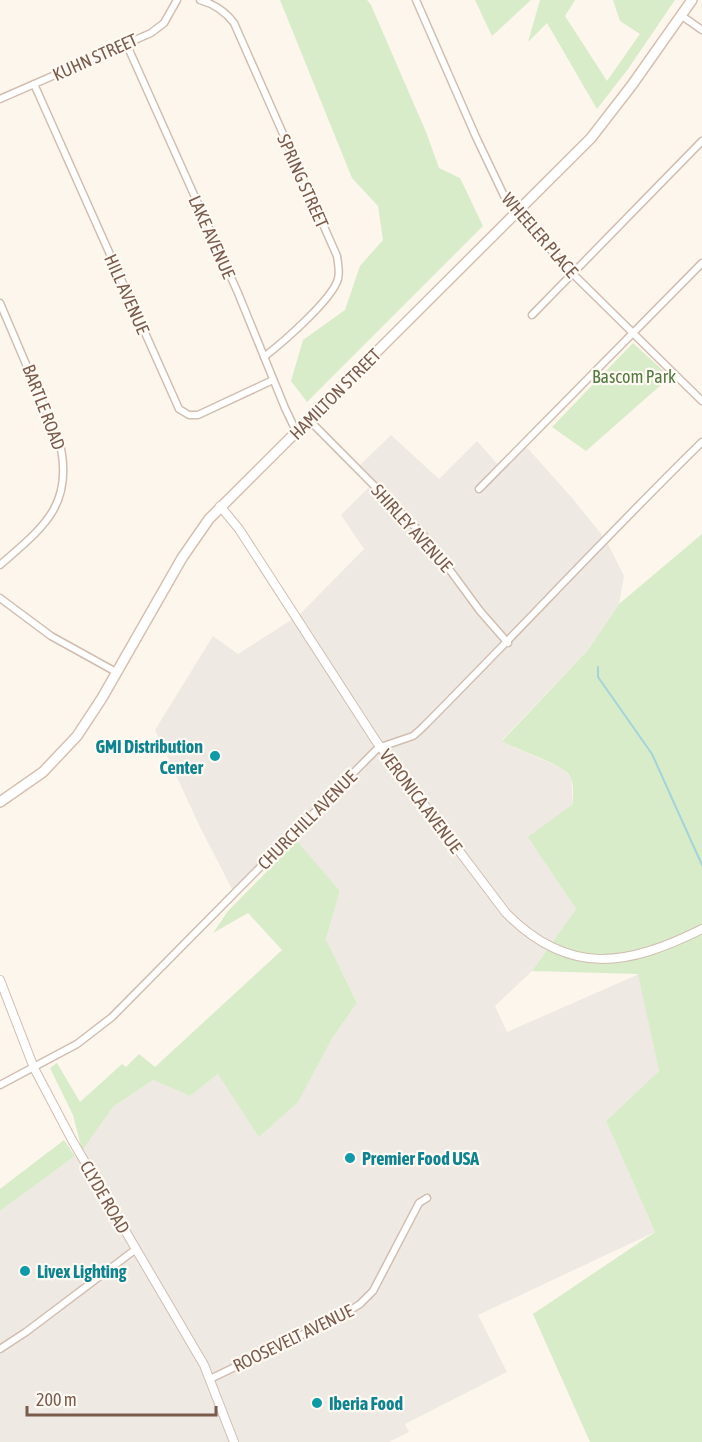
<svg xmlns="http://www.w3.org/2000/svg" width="702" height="1442" font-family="'Asap Condensed',sans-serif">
	<rect width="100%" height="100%" fill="#fdf6ec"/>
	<path fill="#efe9e4" d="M391,435l48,44 38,-38 24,27 22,-25 50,56 33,41 18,36 -5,28 -31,46 -86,90 13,8 47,20 9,9 2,27 -44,33 47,72 -44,62 -37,35 12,26 132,-58 20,97 -53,50 49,111 -177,83 29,57 -102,52 4,8 -20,10h-389v-231l82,-60 31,-44 40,-27 37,16 28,-22 113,-34 26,-37 -31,-64 14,-48 -48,-55 -57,59 -35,-68 -45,-97 58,-94 25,18 61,-39 65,-66 -23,-34 33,-33 -15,-16z"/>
	<g fill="#d8ecc9">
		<path d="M280,0h87l4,5 55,127 13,36 21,10 23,48 -176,176 -16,-21 12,-41 42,-30 15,-44 23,-26 -5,-34 -26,-28z"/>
		<path d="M475,0h56l-39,36z"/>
		<path d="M540,0h35l-10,16 42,65 33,-47 -20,-13 -7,-21h62l-47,69 -31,40 -50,-86 -19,19z"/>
		<path d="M633,343l37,34 -84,74 -34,-24z"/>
		<path d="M702,534v908h-112l-57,-128 122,-82 -49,-111 53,-50 -21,-97 -106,-3 44,-62 -48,-72 45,-33c0,-8 1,-21 -3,-28 -7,-12 -53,-26 -68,-35l86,-91 31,-46z"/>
		<path d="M297,841l43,50 -14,48 31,64 -26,37 -33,62 -39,35 -41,-63 -28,22 -37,-16 -40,27 -31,44 -9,-36 -23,-47 7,-5 23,39 42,-38 4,3 13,-13 16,13 127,-117 -34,-37 -35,20 15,-22z"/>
		<path d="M64,1140l11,16 -75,55v-22z"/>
	</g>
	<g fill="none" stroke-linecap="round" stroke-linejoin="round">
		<path stroke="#a5d3da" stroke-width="2" d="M598,667v10l54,77 50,111"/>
		<defs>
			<g id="minor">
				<path d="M200,0c14,4 25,11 34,23l103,233c1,8 3,15 1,23 -6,21 -56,64 -74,78"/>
				<path d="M416,0l60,137 31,65 65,71 130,128"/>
				<path d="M682,16l20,14"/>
				<path d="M126,43l112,250 47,115 11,23"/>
				<path d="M34,84l145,325 10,6h9l75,-35"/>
				<path d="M0,99l151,-66 13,-10 13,-23"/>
				<path d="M0,303l60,141c14,62 -18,84 -60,121"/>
				<path d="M532,315l170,-174"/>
				<path d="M309,420l118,119 53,72 28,32"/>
				<path d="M479,489l223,-226"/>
				<path d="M0,598l51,38 65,36"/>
				<path d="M0,1085l77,-41 35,-27 266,-269 35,-12 7,-6c95,-95 186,-194 282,-288"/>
				<path d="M0,1349l26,-17 110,-83"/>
				<path d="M210,1379l133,-64 17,-11 13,-13 46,-88 8,-5"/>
			</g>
			<g id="tertiary">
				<path d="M220,506l19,23 137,212 130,172c63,64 122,53 196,16"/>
				<path d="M0,980l34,88 38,72 132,225 30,77"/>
			</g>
			<path id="secondary" d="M0,802l43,-30 34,-36 25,-38 80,-140 27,-39 382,-381 41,-53 60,-85"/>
		</defs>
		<use href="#minor" stroke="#d1beb0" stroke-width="9"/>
		<use href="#tertiary" stroke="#d1beb0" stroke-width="10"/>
		<use href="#secondary" stroke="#d6c0b0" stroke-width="12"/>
		<use href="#minor" stroke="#fff" stroke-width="6"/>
		<use href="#tertiary" stroke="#fff" stroke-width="8"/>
		<use href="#secondary" stroke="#fff" stroke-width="9"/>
	</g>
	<g fill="#0f9aa8" stroke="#fffaf3" stroke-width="2">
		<circle cx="215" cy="756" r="6"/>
		<circle cx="350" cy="1158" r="6"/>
		<circle cx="25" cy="1271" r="6"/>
		<circle cx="317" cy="1403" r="6"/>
	</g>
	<g text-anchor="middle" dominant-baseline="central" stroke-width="4.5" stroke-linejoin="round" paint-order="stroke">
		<g font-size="18" fill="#7a5c4d" stroke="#fffaf3">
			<text transform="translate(95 57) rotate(-24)">KUHN STREET</text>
			<text transform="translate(303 181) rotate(66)">SPRING STREET</text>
			<text transform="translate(540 235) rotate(49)">WHEELER PLACE</text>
			<text transform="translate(212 237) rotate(66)">LAKE AVENUE</text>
			<text transform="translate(127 294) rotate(66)">HILL AVENUE</text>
			<text transform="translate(335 394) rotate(-45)">HAMILTON STREET</text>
			<text transform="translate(44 407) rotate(69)">BARTLE ROAD</text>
			<text transform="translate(412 528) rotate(48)">SHIRLEY AVENUE</text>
			<text transform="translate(421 801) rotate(53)">VERONICA AVENUE</text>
			<text transform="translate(307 820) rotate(-45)">CHURCHILL AVENUE</text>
			<text transform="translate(105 1197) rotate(60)">CLYDE ROAD</text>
			<text transform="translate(293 1338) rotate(-26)">ROOSEVELT AVENUE</text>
		</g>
		<g font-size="18" fill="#537a41" stroke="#fffaf3">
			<text x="634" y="376">Bascom Park</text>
		</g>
		<g font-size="18" font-weight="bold" fill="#0d838f" stroke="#fffaf3" text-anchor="start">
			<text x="203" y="746" text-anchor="end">GMI Distribution<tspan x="203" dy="21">Center</tspan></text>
			<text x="362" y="1158">Premier Food USA</text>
			<text x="37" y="1271">Livex Lighting</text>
			<text x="329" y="1403">Iberia Food</text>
		</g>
	</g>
	<path d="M27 1406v9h189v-9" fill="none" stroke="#7a5c4d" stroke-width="3"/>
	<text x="36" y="1406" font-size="18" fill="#7a5c4d" stroke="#fffaf3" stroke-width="4.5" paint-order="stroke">200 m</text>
</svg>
